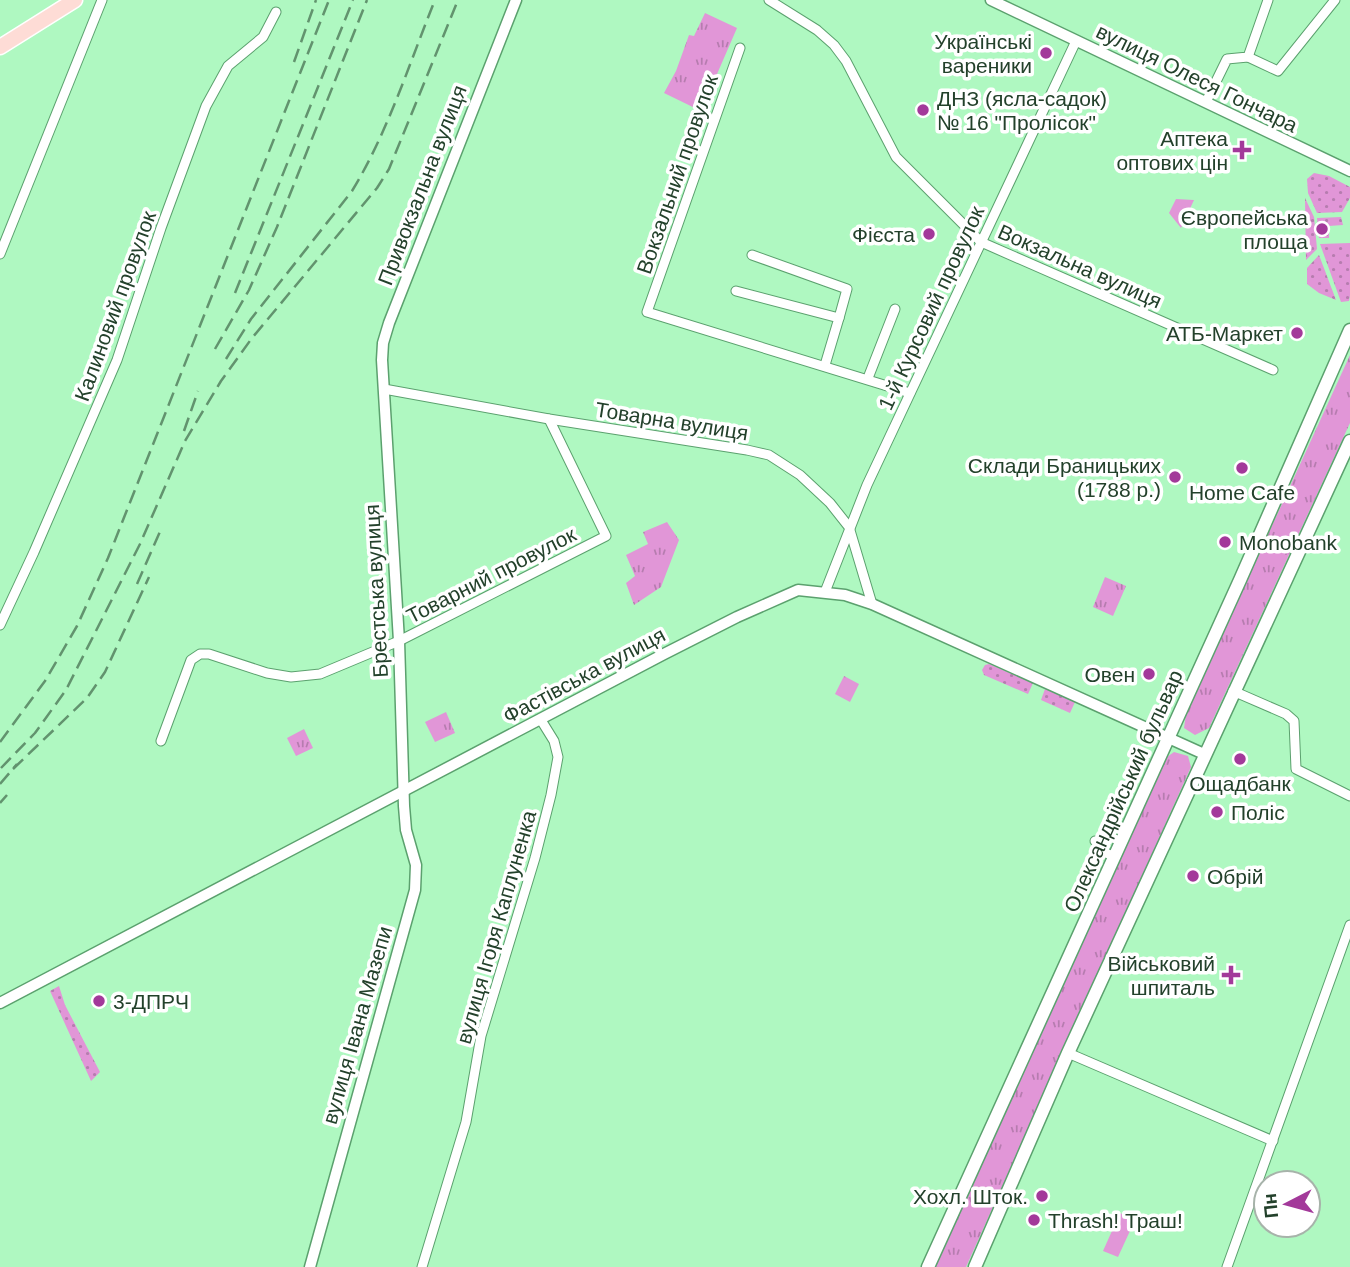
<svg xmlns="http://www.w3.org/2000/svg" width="1350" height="1267" font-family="Arial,sans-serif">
	<defs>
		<pattern id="grass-dots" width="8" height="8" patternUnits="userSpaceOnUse" patternTransform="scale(1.75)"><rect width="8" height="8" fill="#e196d7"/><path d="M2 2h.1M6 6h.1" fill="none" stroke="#b67caf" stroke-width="1.8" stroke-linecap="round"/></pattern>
		<pattern id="park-tufts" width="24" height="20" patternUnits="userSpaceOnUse" patternTransform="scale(1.75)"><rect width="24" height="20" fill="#e196d7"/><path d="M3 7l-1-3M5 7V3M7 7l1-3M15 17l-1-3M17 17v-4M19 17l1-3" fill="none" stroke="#b67caf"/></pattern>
	</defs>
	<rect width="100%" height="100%" fill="#aff8c1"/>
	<g fill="url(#grass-dots)">
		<path d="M1314,173l15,3 21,11v11l-8,14 -25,1 -9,-20 -1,-14z"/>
		<path d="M1305,198l9,19 3,32 -11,11z"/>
		<path d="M1341,217l2,8 -14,1v12h-10l-2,-20z"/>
		<path d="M1350,243v53l-1,5 -8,1 -21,-58z"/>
		<path d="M1319,255l17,45 -17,-7 -12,-9v-16z"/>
		<path d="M989,664l44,19 -5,11 -44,-19 -2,-5 3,-5z"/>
		<path d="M1045,689l30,13 -5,11 -29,-13z"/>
		<path d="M59,986l6,19 35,67 -9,9 -41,-90z"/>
	</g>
	<g fill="url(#park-tufts)">
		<path d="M705,13l32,15 -36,83 -37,-18 12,-22 13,-36 5,1z"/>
		<path d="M1176,199l18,1 -13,28 -12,-15z"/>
		<path d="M1350,355v68l-141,305 -14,7 -11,-7 2,-14z"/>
		<path d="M667,522l12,18 -18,47 -27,18 -8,-22 9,-7 -9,-21 22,-11 -5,-12z"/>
		<path d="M1105,577l21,9 -13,30 -20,-9z"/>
		<path d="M844,676l15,8 -9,18 -15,-8z"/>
		<path d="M446,712l9,21 -20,9 -10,-20z"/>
		<path d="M304,729l9,19 -17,8 -9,-18z"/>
		<path d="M1174,752l14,4 3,11 -225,500h-32l233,-510z"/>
	</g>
	<path fill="#e196d7" d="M1120,1213l15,7 -17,37 -15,-6z"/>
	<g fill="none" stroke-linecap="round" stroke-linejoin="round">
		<defs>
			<g id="minor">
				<path d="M769,0l48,30 17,15 12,16 50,96 85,85 292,128"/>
				<path d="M740,48l-93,264 263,81"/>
				<path d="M1248,57l30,14 57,-71"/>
				<path d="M1206,102l21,-43 21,-2 20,-57"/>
				<path d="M0,254l102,-254"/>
				<path d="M752,255l95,34 -8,29"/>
				<path d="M736,291l103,27 -14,47"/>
				<path d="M868,378l27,-69"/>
				<path d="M384,389l165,30 198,31 22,5 31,20 30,28 19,24 23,77"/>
				<path d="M825,592l42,-107 209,-444"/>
				<path d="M0,625l34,-73 83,-192 44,-132 45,-122 22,-40 35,-29 13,-25"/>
				<path d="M1233,691l53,23 8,7 2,48 54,27"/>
				<path d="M161,741l30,-81 9,-6h9l58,19 24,4 29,-3 79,-33 207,-105 -57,-117"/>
				<path d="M1095,841l9,11 11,5"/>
				<path d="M1068,1053l205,88"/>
				<path d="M422,1267l44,-145 15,-86 54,-178 16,-63 7,-38 -4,-16 -13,-21"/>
				<path d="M1227,1267l123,-342"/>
			</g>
			<g id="tertiary">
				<path d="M991,0l359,171"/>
				<path d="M0,1003l664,-349 73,-37 61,-27 47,5 27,9 332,150"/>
				<path d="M310,1267l105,-377 1,-25 -10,-35 -2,-24 -5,-165 -17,-281 1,-17 6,-20 127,-323"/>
			</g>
			<g id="secondary">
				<path d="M928,1267l312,-687 110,-250"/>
				<path d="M975,1267l93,-214 282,-612"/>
			</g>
			<path id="primary" d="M0,47l75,-47"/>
		</defs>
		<use href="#minor" stroke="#5ba16e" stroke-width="11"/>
		<use href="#tertiary" stroke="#5ba16e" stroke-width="13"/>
		<use href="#secondary" stroke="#5ba16e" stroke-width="15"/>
		<use href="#primary" stroke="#fff" stroke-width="17"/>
		<use href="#minor" stroke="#fff" stroke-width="9"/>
		<use href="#tertiary" stroke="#fff" stroke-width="10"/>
		<use href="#secondary" stroke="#fff" stroke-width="12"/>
		<use href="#primary" stroke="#fedcd6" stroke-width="14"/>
		<g stroke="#62936e" stroke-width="2.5" stroke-dasharray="14 7" stroke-linecap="butt">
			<path d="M294,62l22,-62"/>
			<path d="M235,293l118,-293"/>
			<path d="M215,349l34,-59 28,-63 90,-227"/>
			<path d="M226,359l25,-40 101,-128c36,-59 57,-127 83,-191"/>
			<path d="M184,431l14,-40"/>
			<path d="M137,584l25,-57"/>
			<path d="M0,742l45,-61 32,-55 31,-68 221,-558"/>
			<path d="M1,768l34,-35 31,-43 74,-146 45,-103 36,-60 31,-43 125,-150 12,-19 69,-169"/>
			<path d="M13,769l74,-71 18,-26 44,-95"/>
			<path d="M0,784l17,-20"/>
			<path d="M0,803l7,-8"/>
		</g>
	</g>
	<g fill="#a3399a" stroke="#fff" stroke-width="2.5">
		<circle cx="1046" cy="53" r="7"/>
		<circle cx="923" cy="110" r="7"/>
		<path d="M1238.5 139.5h7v7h7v7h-7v7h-7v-7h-7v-7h7z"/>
		<circle cx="1322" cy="229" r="7"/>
		<circle cx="929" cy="234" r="7"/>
		<circle cx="1297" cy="333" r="7"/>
		<circle cx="1242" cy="468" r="7"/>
		<circle cx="1175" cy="477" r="7"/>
		<circle cx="1225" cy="542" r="7"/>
		<circle cx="1149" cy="674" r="7"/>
		<circle cx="1240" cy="759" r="7"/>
		<circle cx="1217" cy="812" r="7"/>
		<circle cx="1193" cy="876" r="7"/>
		<path d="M1227.5 964.5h7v7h7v7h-7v7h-7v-7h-7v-7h7z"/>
		<circle cx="99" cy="1001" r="7"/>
		<circle cx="1042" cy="1196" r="7"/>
		<circle cx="1034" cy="1220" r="7"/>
	</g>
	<g text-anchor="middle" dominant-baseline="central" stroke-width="7" stroke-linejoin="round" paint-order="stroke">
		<g font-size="21" fill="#23412b" stroke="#fff" text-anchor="end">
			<text x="1032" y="41">Українські<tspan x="1032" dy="24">вареники</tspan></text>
			<text x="937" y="98" text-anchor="start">ДНЗ (ясла-садок)<tspan x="937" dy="24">№ 16 "Пролісок"</tspan></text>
			<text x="1228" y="138">Аптека<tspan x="1228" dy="24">оптових цін</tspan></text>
			<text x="1308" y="217">Європейська<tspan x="1308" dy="24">площа</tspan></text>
			<text x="915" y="234">Фієста</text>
			<text x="1283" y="333">АТБ-Маркет</text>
			<text x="1161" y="465">Склади Браницьких<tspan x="1161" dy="24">(1788 р.)</tspan></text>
			<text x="1242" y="492" text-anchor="middle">Home Cafe</text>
			<text x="1239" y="542" text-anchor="start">Monobank</text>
			<text x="1135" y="674">Овен</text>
			<text x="1240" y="783" text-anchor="middle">Ощадбанк</text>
			<text x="1231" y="812" text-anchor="start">Поліс</text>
			<text x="1207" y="876" text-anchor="start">Обрій</text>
			<text x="1215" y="963">Військовий<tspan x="1215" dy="24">шпиталь</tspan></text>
			<text x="113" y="1001" text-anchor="start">3-ДПРЧ</text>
			<text x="1028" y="1196">Хохл. Шток.</text>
			<text x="1048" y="1220" text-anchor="start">Thrash! Траш!</text>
		</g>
		<g font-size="21" fill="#23412b" stroke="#fff">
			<text transform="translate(1197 78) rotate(26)">вулиця Олеся Гончара</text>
			<text transform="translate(677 174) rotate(-71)">Вокзальний провулок</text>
			<text transform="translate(422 185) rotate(-69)">Привокзальна вулиця</text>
			<text transform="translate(1080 266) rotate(24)">Вокзальна вулиця</text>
			<text transform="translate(115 306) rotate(-70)">Калиновий провулок</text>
			<text transform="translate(931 308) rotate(-65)">1-й Курсовий провулок</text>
			<text transform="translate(672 421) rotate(9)">Товарна вулиця</text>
			<text transform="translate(491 575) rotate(-27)">Товарний провулок</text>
			<text transform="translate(376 591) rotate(-93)">Брестська вулиця</text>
			<text transform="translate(584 675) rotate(-28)">Фастівська вулиця</text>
			<text transform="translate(1123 791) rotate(-66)">Олександрійський бульвар</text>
			<text transform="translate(496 927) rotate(-74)">вулиця Ігоря Каплуненка</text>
			<text transform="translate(357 1025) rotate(-74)">вулиця Івана Мазепи</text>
		</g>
	</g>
	<g transform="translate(1287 1204) rotate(264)"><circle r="33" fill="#ffffff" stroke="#a7b3aa" stroke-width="2"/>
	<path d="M0-5L12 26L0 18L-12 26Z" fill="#a3399a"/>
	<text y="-10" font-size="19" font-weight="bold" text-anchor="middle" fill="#23412b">Пн</text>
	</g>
</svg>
